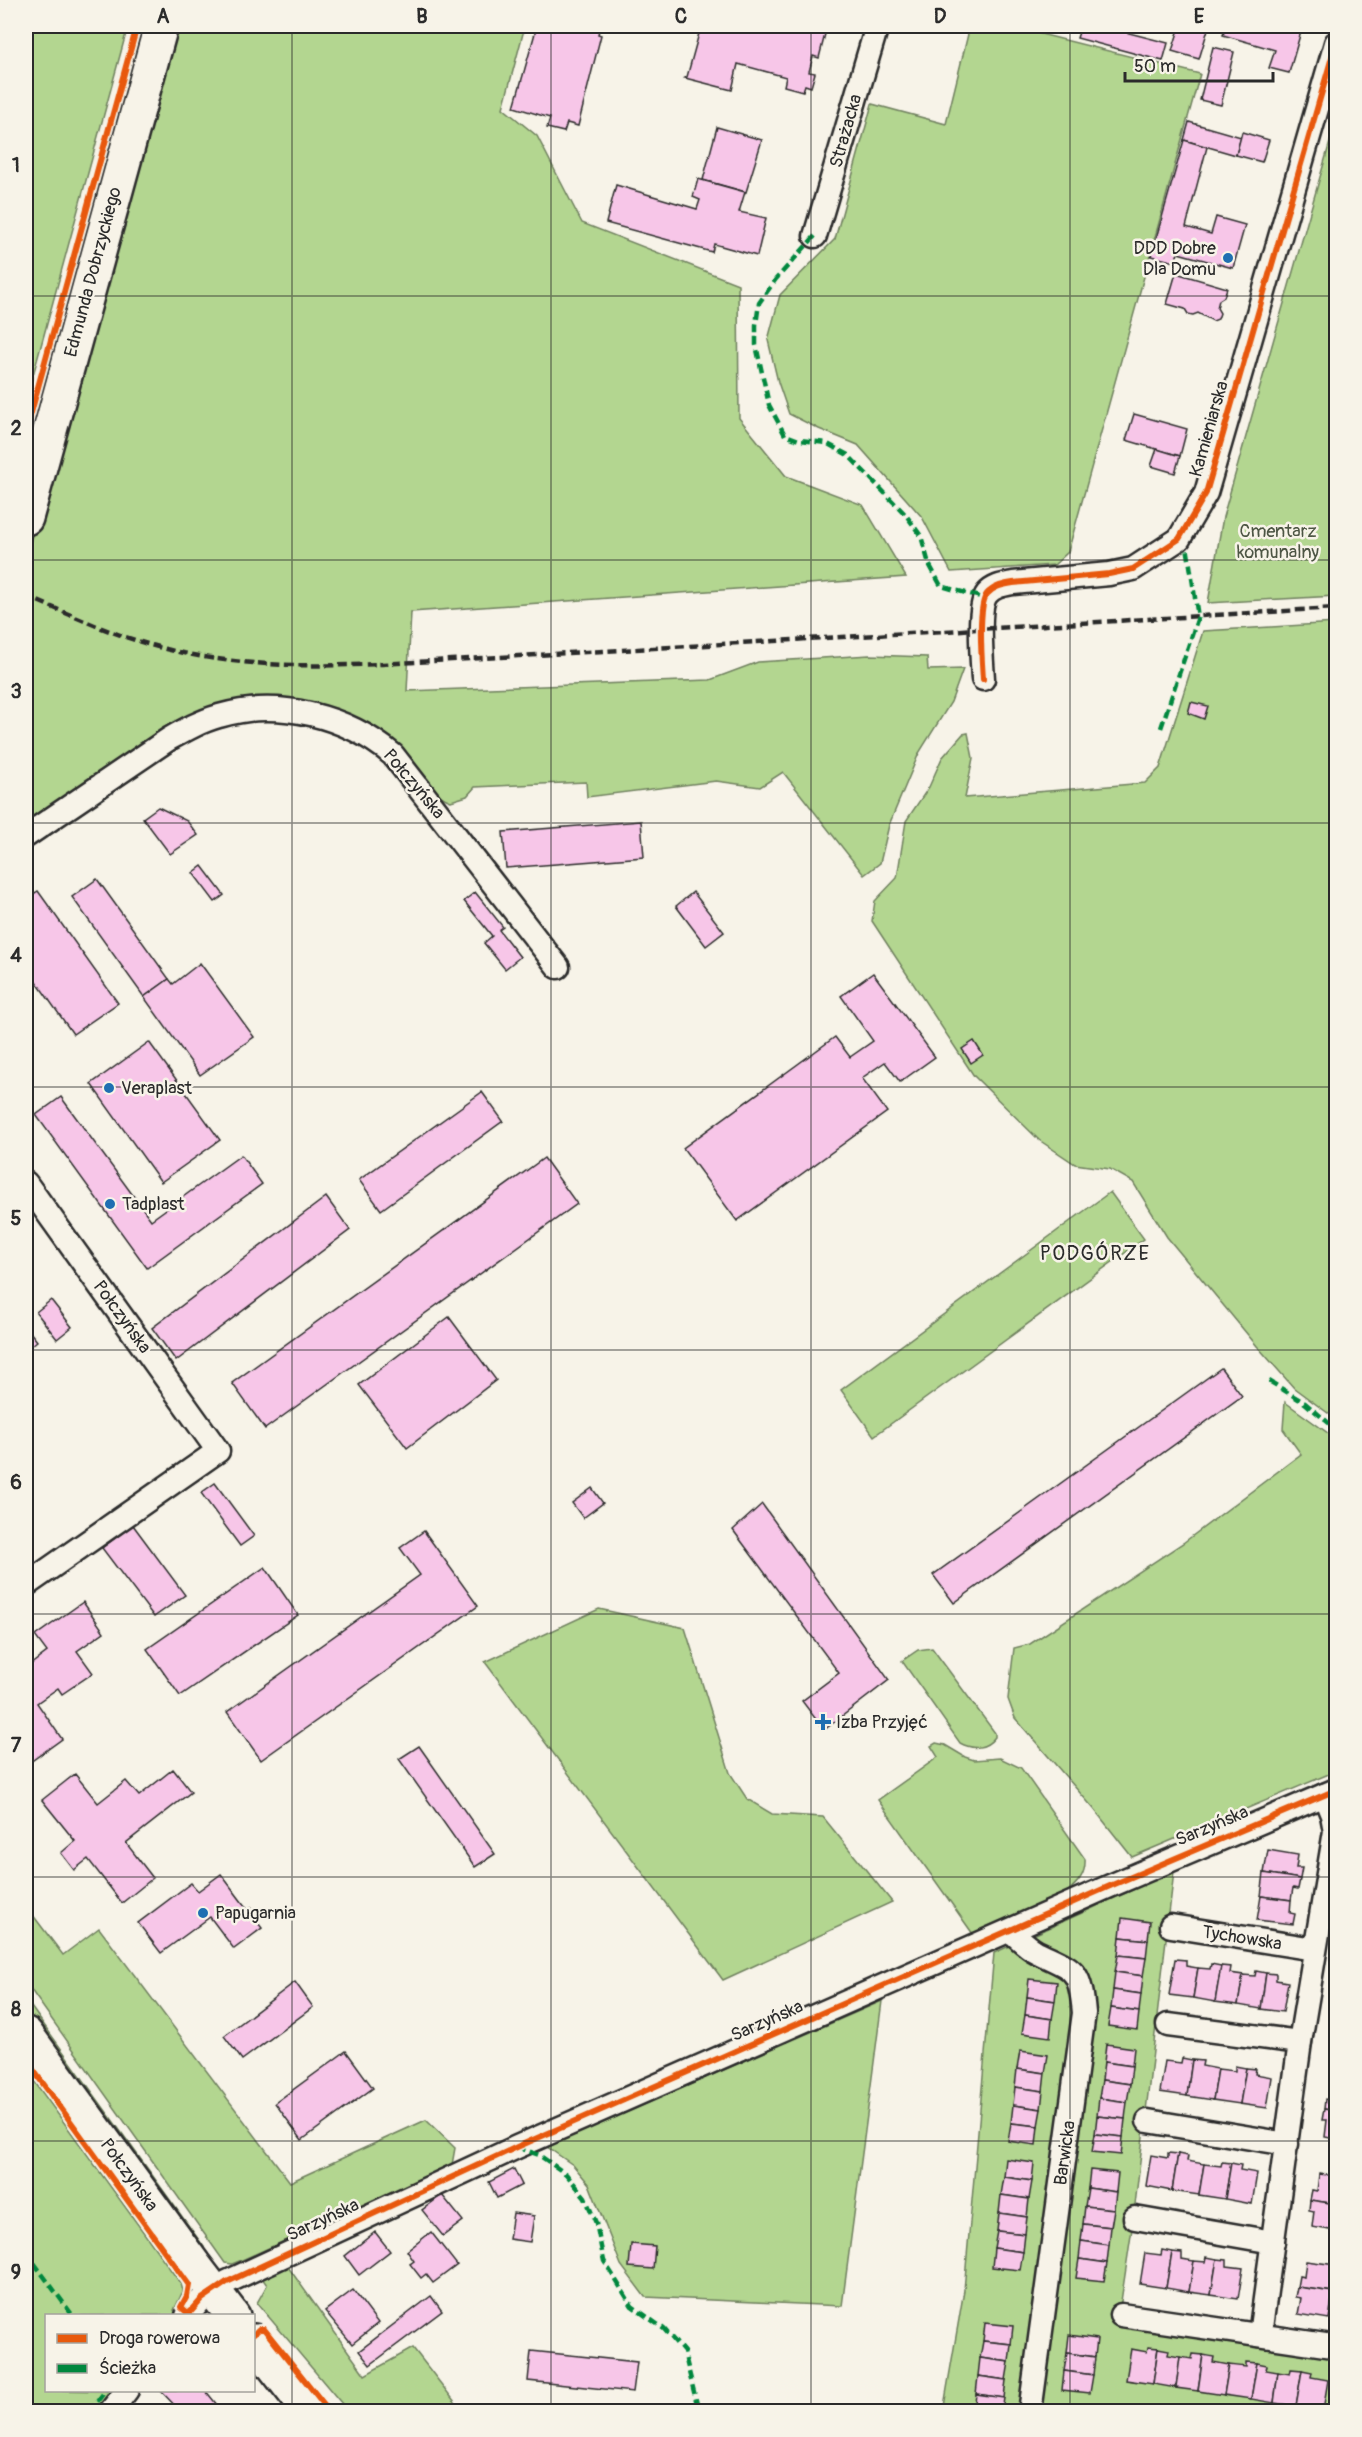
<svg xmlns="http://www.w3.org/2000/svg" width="1362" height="2437" font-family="Pangolin,sans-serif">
	<rect width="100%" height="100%" fill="#f7f3e8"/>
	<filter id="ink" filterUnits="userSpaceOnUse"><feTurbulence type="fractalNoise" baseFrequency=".0167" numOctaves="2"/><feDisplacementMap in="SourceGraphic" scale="12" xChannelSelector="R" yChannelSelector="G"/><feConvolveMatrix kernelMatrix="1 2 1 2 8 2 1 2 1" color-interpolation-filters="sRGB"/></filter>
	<g filter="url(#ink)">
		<g fill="#b3d690" stroke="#6f805e" stroke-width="1.5">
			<path d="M26,26h102l-102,375z"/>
			<path d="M141,26h9l-124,451v-32z"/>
			<path d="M172,26h353l-22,82 34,28 45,87 156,61 1,134 47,58 77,29 43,72 -495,35 -4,79 303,-11 48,-18 112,-7 57,2 1,13 35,-1 -12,33 -32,51 -30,72 -9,38 -16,12 -81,-103 -23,15 -44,-6 -129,16 -1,-15 -111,5 -8,9 -16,5c-24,-8 -37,-41 -56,-58 -6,-6 -15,-11 -23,-16 -46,-27 -105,-38 -157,-21 -35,10 -66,33 -95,53 -32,21 -63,43 -94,64v-265z"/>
			<path d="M970,26h39l191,48 -132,478 -14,13 -103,7 -29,-55 -64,-72 -39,-16 -30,-15 -11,-32 -10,-42 12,-45 55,-56 37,-135 74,20z"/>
			<path d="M1336,121v475l-128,7 15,-86z"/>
			<path d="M1336,623v796l-42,-31 -37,-42 -90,-109 -34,-55 -23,-13 -35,-5 -36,-24 -65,-64 -102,-155 3,-20 22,-23 9,-57 23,-34 13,-29 21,-24 5,-1 5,25 -8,40 180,-15 15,-15 43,-137z"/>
			<path d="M1110,1192l34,47 -270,197 -33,-46z"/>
			<path d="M1285,1402l51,37v332l-204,86 -38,-48 -79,-91 -7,-19 6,-51 16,-4 153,-101 118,-89 -18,-25z"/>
			<path d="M599,1609l86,19 45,145 17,26 25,15 51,3 69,85 -169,78 -238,-318z"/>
			<path d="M932,1648l63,85v4c-9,12 -22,13 -35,6l-58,-82 16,-11z"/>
			<path d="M936,1743l9,2 20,12 9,3 26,-2 21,10 64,91c1,15 -7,24 -18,33l-94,42 -95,-134 60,-43 -7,-11z"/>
			<path d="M1174,1871l-41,351 -15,99 218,33v57l-393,1 21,-122 30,-337z"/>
			<path d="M26,1906l37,49 36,-27 191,254 136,-62 29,28 -3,17 -210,95 -10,4 -7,-1 -199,-280z"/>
			<path d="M26,2000l178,247v7l-9,-5 -169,-233z"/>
			<path d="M882,2001l-40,305 -197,-9 -24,-32 -32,-81 -16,-19 -26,-18z"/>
			<path d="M26,2070l155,214 2,7 -9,19 5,5 -133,1v74l69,1 -17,20h-72z"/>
			<path d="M286,2264l79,111 48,-27 49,63h-114l-91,-108 10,-18 -5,-7z"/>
		</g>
		<g fill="#f7c6e8" stroke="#2b2b2b" stroke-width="1.5">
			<path d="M537,26h63l-2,8 3,1 -23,91 -11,-3 -3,9 -17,-4 3,-10 -36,-11z"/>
			<path d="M701,26h126l-8,32 -6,-2 -4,16 6,1 -4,14 -6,-2 -2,6 -19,-5 2,-9 -48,-13 -6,26 -47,-12 2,-1z"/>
			<path d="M1081,26h21l66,17 -5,18 -86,-23z"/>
			<path d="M1180,26h29l-10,33 -27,-8z"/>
			<path d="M1226,26h67l9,2 -13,45 -20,-5 6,-18 -52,-15z"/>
			<path d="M1213,47l21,5 -13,53 -21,-5z"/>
			<path d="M1189,122l52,15 -5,18 -52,-15z"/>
			<path d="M717,127l45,13 -16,52 -43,-12z"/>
			<path d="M1242,132l27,8 -7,22 -26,-7z"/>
			<path d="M1184,140l23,7 -21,80 25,7 5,-17 29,8 -12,43 -55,-15 -3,9 -24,-6z"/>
			<path d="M698,179l47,13 -6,20 27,6 -9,38 -43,-12 -2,8 -106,-29 10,-38 81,24 3,-9 -7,-3z"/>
			<path d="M1176,273l51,15 -3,9 -5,3 -2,8 3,5 -2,6 -5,2 -15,-8 -5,2 -5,-1 -3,-5 -18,-5z"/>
			<path d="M1134,414l53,15 -7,27 -54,-16z"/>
			<path d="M1157,449l23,7 -5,17 -24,-7z"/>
			<path d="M1191,702l17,4 -4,13 -16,-6z"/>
			<path d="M158,807l29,14 11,14 -28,19 -27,-36z"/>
			<path d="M641,821l3,36 -138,11 -3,-36z"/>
			<path d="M202,866l22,29 -9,7 -22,-29z"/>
			<path d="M97,879l72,100 -25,18 -72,-100z"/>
			<path d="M38,891l80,112 -45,31 -47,-67v-68z"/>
			<path d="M475,892l28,35 -4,3 21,27 -15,12 -21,-26 8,-7 -28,-35z"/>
			<path d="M693,892l31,40 -18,14 -30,-40z"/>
			<path d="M200,963l54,74 -54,38 -56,-78 25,-18 4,5z"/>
			<path d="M873,973l62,84 -35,25 -15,-20 -23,16 25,34 -150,109 -54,-73 152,-111 15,20 23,-16 -32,-45z"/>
			<path d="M974,1041l9,14 -12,8 -9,-14z"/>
			<path d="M149,1042l71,98 -59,42 -70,-98z"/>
			<path d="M482,1092l21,29 -122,89 -22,-30z"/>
			<path d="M61,1097l90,123 90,-65 21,29 -115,84 -111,-153z"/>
			<path d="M544,1158l33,46 -312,225 -33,-46z"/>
			<path d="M326,1197l24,33 -174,131 -24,-33z"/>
			<path d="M51,1300l21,27 -15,12 -21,-27z"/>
			<path d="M449,1317l47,63 -89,68 -48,-63z"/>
			<path d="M26,1327l11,14 -11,9z"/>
			<path d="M1221,1368l21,28 -288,207 -21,-28z"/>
			<path d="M215,1483l39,53 -14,10 -39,-53z"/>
			<path d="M592,1488l11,15 -20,15 -11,-15z"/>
			<path d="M762,1504l127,176 -65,50 -22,-29 37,-28 -106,-143z"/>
			<path d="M133,1525l52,70 -31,22 -52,-69z"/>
			<path d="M424,1531l54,75 -217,154 -34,-48 193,-137 -20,-27z"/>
			<path d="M265,1567l33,48 -118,81 -33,-47z"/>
			<path d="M83,1602l21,30 -27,19 16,22 -31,21 -4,-6 -21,15 25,36 -36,26v-97l21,-16 -12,-16z"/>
			<path d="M419,1746l76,108 -20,13 -76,-108z"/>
			<path d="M173,1769l18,23 -65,51 27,35 -31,25 -34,-44 -14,11 -13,-17 14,-12 -33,-41 33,-26 23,29 28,-22 13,15z"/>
			<path d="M1268,1850l30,5 -2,13h6l-2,11 -36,-6z"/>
			<path d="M1264,1873l36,6 -2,10 -5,-1 -2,12 -30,-4z"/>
			<path d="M221,1874l27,36 3,-3 7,9 -3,3 7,9 -28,21 -24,-32 -49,36 -23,-30 53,-40 7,8z"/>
			<path d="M1261,1896l30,4 -1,13 5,1 -2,10 -36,-4z"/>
			<path d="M1122,1918l28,4 -2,18 -28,-3z"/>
			<path d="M1120,1937l28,3 -2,18 -28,-3z"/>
			<path d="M1118,1955l28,3 -3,18 -28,-4z"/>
			<path d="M1175,1959l11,1v6l12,2 -5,30 -24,-3z"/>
			<path d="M1211,1964l10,2 -6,36 -22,-4 5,-30 12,1z"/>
			<path d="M1221,1966l10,1 -1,6 13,2 -5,30 -23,-3z"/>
			<path d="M1256,1971l10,2 -5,36 -23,-4 5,-30 12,1z"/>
			<path d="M1115,1972l28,4 -2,18 -28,-4z"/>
			<path d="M1266,1973l10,1v6l12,2 -5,30 -22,-3z"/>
			<path d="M1029,1979l28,3 -2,19 -28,-4z"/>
			<path d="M295,1982l18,25 -71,53 -18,-24z"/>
			<path d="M1113,1990l28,4 -2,18 -28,-4z"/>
			<path d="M1027,1997l28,4 -3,18 -27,-4z"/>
			<path d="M1111,2008l28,4 -2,18 -29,-4z"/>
			<path d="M1025,2015l27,4 -2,18 -28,-4z"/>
			<path d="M1106,2044l28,4 -2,18 -28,-4z"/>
			<path d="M346,2051l27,37 -71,52 -27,-37z"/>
			<path d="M1020,2051l28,4 -3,18 -28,-4z"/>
			<path d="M1182,2058l10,2 -5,36 -27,-4 5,-31 16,2z"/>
			<path d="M1192,2060l11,1 -1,5 16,3 -5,31 -26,-4z"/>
			<path d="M1104,2062l28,4 -2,18 -28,-4z"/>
			<path d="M1235,2066l11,2 -6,36 -27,-4 5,-31 17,2z"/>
			<path d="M1246,2068l10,1 -1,5 17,3 -5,31 -27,-4z"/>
			<path d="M1017,2069l28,4 -2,18 -28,-4z"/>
			<path d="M1102,2080l28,4 -3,18 -28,-4z"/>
			<path d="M1333,2083l3,1v27l-12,-2 1,-10 6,1z"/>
			<path d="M1015,2087l28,4 -2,18 -28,-4z"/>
			<path d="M1099,2098l28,4 -2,17 -28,-3z"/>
			<path d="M1013,2105l28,4 -3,17 -27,-3z"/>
			<path d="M1324,2109l12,2v28l-11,-2 2,-17h-5z"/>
			<path d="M1097,2116l28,3 -2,18 -28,-3z"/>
			<path d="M1011,2123l27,3 -2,19 -28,-4z"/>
			<path d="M1095,2134l28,3 -2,18 -29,-3z"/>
			<path d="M1168,2153l10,1 -6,37 -26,-5 5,-31 17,3z"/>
			<path d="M1178,2154l10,2 -1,5 17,3 -5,31 -27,-4z"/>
			<path d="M1006,2159l28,4 -2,18 -28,-4z"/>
			<path d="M1222,2162l9,1 -6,36 -26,-4 5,-31 17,2z"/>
			<path d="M1231,2163l10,2 -1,5 17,3 -5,31 -27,-5z"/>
			<path d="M514,2169l8,16 -25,13 -8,-16z"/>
			<path d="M1090,2170l28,3 -2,19 -28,-4z"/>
			<path d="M1319,2174l17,2v28l-26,-4 2,-10 5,1z"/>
			<path d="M1004,2177l28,4 -3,18 -28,-4z"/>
			<path d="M1088,2188l28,4 -2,17 -29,-3z"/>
			<path d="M442,2195l21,26 -20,15 -21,-26z"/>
			<path d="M1001,2195l28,4 -2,18 -28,-4z"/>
			<path d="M1310,2200l26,4v27l-24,-4 2,-16 -5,-1z"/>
			<path d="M1085,2206l29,3 -3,18 -28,-3z"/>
			<path d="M513,2213l21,3 -4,26 -21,-3z"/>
			<path d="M999,2213l28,4 -2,17 -28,-3z"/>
			<path d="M1083,2224l28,3 -2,18 -28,-4z"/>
			<path d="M997,2231l28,3 -2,18 -29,-4z"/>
			<path d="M375,2232l15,19 -31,24 -14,-19z"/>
			<path d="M431,2232l26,33 -24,18 -7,-9 -5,4 -11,-14 4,-3 -7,-10z"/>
			<path d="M1081,2241l28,4 -2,18 -28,-4z"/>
			<path d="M631,2244l24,2 -2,23 -24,-2z"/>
			<path d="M994,2248l29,4 -3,18 -28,-3z"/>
			<path d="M1162,2250l10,2 -6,36 -26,-4 5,-31 16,2z"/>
			<path d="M1172,2252l10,1v6l12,2 -5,31 -23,-4z"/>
			<path d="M1207,2257l10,2 -6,36 -22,-3 5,-31 12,1z"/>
			<path d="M1079,2259l28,4 -3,18 -28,-3z"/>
			<path d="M1217,2259l10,1v6l16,2 -5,31 -27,-4z"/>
			<path d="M1306,2261l30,4 -3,27 -36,-5 2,-11 5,1z"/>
			<path d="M1297,2287l36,5 -4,27 -31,-5 3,-16 -6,-1z"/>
			<path d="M353,2290l25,33 -26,21 -27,-33z"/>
			<path d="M431,2296l11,15 -72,54 -11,-14z"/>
			<path d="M985,2323l28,3 -2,18 -28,-3z"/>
			<path d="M1069,2335l28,4 -2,18 -28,-4z"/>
			<path d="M983,2341l28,3 -2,18 -29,-4z"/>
			<path d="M1148,2347l10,1 -5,36 -27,-4 5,-31 16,3z"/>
			<path d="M1158,2348l11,2 -1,5 12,2 -4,31 -23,-4z"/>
			<path d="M531,2351l106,11 -4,30 -105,-11z"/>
			<path d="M1067,2353l28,4 -2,18 -29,-4z"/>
			<path d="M1193,2354l10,1 -5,36 -22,-3 4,-31 12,2z"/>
			<path d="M1203,2355l11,2 -1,5 16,3 -5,30 -26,-4z"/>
			<path d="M980,2358l29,4 -3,18 -28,-4z"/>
			<path d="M1246,2362l11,1 -6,36 -27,-4 5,-30 17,2z"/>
			<path d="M1257,2363l10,2 -1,5 12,2 -4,31 -23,-4z"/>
			<path d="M1291,2369l11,1 -6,36 -22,-3 4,-31 12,2z"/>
			<path d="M1302,2370l10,2 -1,5 17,3 -5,30 -27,-4z"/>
			<path d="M1064,2371l29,4 -3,18 -28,-3z"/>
			<path d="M978,2376l28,4 -2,18 -28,-4z"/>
			<path d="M160,2390h45l13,16 -5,6h-32z"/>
			<path d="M976,2394l28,4 -2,14h-28z"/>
		</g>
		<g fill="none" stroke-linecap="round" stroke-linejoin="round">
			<defs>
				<g id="street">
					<path d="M815,236l62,-210"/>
					<path d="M983,679c-1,-17 -6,-73 4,-85 7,-8 16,-9 26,-11l96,-9 24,-5 46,-30 27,-46 130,-450"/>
					<path d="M26,836l143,-97c16,-9 32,-18 50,-23 59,-18 128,0 174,39l165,212"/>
					<path d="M26,1183l192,268 -192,134"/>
					<path d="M1171,1926l143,23"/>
					<path d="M1011,1931c8,7 16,16 26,21 37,18 43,15 47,61l-54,399"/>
					<path d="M1168,2025l132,17"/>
					<path d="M1148,2121l139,23"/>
					<path d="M1135,2218l138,24"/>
					<path d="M1121,2315l211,31"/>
					<path d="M187,2316l15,-17 25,-17 290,-135 593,-261 226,-96"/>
					<path d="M1260,2335l40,-293 35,-211 -3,-16 -8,-20"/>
					<path d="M110,2412l17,-22"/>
				</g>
				<g id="secondary">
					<path d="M26,518l135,-492"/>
					<path d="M26,2034l168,231 39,51"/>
					<path d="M254,2341l56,71"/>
				</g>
			</defs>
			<use href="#street" stroke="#2b2b2b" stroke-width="27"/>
			<use href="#secondary" stroke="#2b2b2b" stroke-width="38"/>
			<use href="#street" stroke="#f7f3e8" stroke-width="22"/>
			<use href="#secondary" stroke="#f7f3e8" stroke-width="33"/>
			<path stroke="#2b2b2b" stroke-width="4.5" stroke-dasharray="9 4.5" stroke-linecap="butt" d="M26,596c43,18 87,39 132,51 74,20 149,20 224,17l954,-56"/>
			<g stroke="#00873e" stroke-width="4.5" stroke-dasharray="9 4.5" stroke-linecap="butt">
				<path d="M815,236l-39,43 -17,24 -3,22v20l13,60 16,30 14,5 27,3 22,12 58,60 15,21 8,28 12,22 43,12"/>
				<path d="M1161,728l37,-111 -11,-71"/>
				<path d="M1269,1381l36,22 31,26"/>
				<path d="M517,2147l22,8 27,19 19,23 11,26 8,38 28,45 32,23 20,23 13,52 6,8"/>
				<path d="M26,2252l47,64"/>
				<path d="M89,2412l17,-22"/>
			</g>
			<defs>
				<g id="cycleway">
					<path d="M26,431l111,-405"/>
					<path d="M983,679c-1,-17 -6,-73 4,-85 7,-8 16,-9 26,-11l96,-9 24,-5 46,-30 27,-46 130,-450"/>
					<path d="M26,2060l163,225 -2,11 -6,11 10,9"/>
					<path d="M187,2316l15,-17 25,-17 290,-135 593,-261 226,-96"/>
					<path d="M254,2334l5,-5h5l66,83"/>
				</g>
			</defs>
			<use href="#cycleway" stroke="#f7f3e8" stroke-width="10"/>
			<use href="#cycleway" stroke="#e8590c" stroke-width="6"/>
		</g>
	</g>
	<path fill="none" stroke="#2b2b2b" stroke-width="1.5" stroke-opacity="0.55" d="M292,26v2386M551,26v2386M811,26v2386M1070,26v2386M26,296h1310M26,560h1310M26,823h1310M26,1087h1310M26,1350h1310M26,1614h1310M26,1877h1310M26,2141h1310"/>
	<g fill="#1f6fb2" stroke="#f7f3e8" stroke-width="2">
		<circle cx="1228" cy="258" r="6"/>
		<circle cx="109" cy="1088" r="6"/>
		<circle cx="110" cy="1204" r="6"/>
		<path d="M820 1713h6v6h6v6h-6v6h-6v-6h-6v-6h6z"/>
		<circle cx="203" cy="1913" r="6"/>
	</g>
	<g text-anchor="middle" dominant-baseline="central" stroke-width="5" stroke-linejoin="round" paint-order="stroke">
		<g font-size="18" fill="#2b2b2b" stroke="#f7f3e8">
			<text transform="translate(846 131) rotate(-74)">Strażacka</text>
			<text transform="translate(93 272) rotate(-75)">Edmunda Dobrzyckiego</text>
			<text transform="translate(1209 429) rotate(-74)">Kamieniarska</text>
			<text transform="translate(414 784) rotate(50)">Połczyńska</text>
			<text transform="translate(122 1317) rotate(54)">Połczyńska</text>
			<text transform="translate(1212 1826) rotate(-23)">Sarzyńska</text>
			<text transform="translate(1242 1938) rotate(9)">Tychowska</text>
			<text transform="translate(767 2021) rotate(-24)">Sarzyńska</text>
			<text transform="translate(1065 2153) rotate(-82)">Barwicka</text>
			<text transform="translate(129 2175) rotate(54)">Połczyńska</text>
			<text transform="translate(323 2220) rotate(-25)">Sarzyńska</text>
		</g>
		<g font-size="18" fill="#2b2b2b" stroke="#f7f3e8" text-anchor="start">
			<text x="1216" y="248" text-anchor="end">DDD Dobre<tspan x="1216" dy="21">Dla Domu</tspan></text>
			<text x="121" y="1088">Veraplast</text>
			<text x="122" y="1204">Tadplast</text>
			<text x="836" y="1722">Izba Przyjęć</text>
			<text x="215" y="1913">Papugarnia</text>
		</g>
		<g font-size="18" fill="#4d5644" stroke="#f7f3e8">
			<text x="1278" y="531">Cmentarz<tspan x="1278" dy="21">komunalny</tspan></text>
		</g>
		<g font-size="20" letter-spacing="1.5" fill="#2b2b2b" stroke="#f7f3e8">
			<text x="1095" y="1253">PODGÓRZE</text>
		</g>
	</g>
	<rect width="1362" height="2437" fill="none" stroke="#f7f3e8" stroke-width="66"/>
	<rect x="45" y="2314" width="210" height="78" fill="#f7f3e8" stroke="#a5a39c" stroke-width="1.5"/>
	<rect x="57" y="2334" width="30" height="9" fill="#e8590c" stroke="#a5a39c" stroke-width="1.5"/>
	<text x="99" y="2344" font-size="18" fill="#2b2b2b">Droga rowerowa</text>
	<rect x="57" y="2364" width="30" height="9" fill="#00873e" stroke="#a5a39c" stroke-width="1.5"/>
	<text x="99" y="2374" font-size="18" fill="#2b2b2b">Ścieżka</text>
	<path d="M1125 72v9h148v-9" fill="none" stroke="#2b2b2b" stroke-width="3"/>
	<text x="1134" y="72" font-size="18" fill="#2b2b2b" stroke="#f7f3e8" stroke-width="4.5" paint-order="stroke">50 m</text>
	<rect x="33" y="33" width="1296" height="2371" fill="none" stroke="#2b2b2b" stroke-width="2"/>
	<g font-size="20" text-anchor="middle" font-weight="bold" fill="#2b2b2b">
		<text x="163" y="23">A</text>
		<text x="422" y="23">B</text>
		<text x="681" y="23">C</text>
		<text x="940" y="23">D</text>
		<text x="1199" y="23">E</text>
		<text x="16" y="172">1</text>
		<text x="16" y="435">2</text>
		<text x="16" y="698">3</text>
		<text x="16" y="962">4</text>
		<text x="16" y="1225">5</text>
		<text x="16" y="1489">6</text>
		<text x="16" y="1752">7</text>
		<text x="16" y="2016">8</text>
		<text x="16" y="2279">9</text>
	</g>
</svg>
